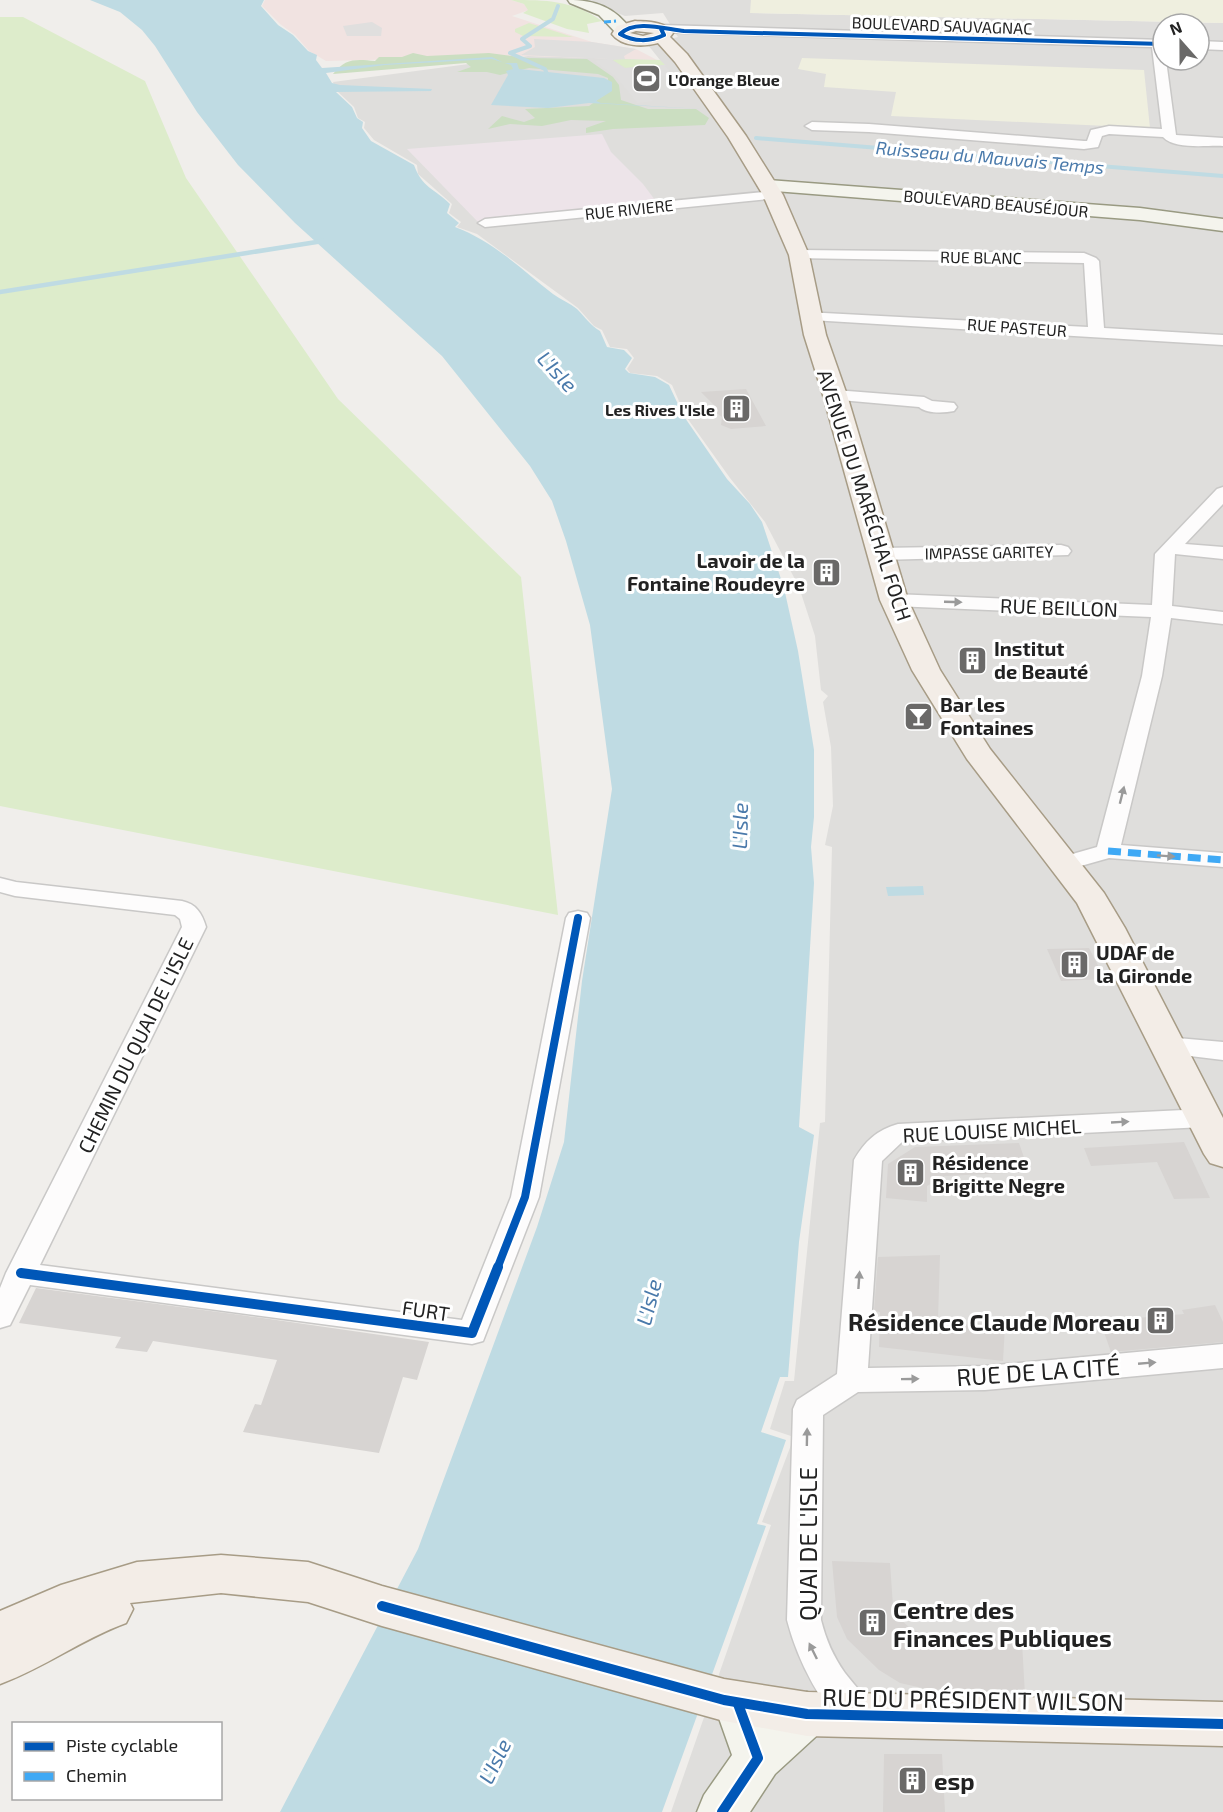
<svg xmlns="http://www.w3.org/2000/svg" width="1223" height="1812" font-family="'Exo 2',sans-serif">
	<rect width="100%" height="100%" fill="#f0eeeb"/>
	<path fill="#dfdedc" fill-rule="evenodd" d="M584,0h167v13l472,10v1789h-552l100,-287 -9,-3 32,-85 -24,-8 15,-48h9l26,-258 5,-1 7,-275 -7,-2 8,-39 -2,-59 -8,-45 5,-6 -7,-6 -6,-54 -16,-49 -34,-65 -35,-44 -45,-63 -13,-30 -15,-9 -27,-3 -3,-4 7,-11 -7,-9 -17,-2 -8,-17 -8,-4 -16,-18 -101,-74 -20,-7 4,-5 -12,-9 3,-9 -34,-30 -1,-9 -43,-25 -10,-12 1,-6 -7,-4 -4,-11 -17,-16 -4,-9 195,-26 132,4 -12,-15 30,-8 -15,-24 -38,3zM1163,24h36v36h-36z"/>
	<path fill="#f1e3e1" d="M265,0h246l13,4 5,6 -17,6 80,26 44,7 21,11 -129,-4 -202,5 -17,-10 -14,-16 -15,-11 -18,-18z"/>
	<path fill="#ede4e9" d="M602,134l9,18 32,32 15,20 -180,18 -71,-73z"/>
	<g fill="#efefdf">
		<path d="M751,0h472v23l-473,-10z"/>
		<path d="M802,58l342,12 6,58 -259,-12 5,-24 -72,-5 2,-13 -28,-5z"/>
	</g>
	<g fill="#ddeccb">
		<path d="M511,0c35,0 61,0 91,21l-15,3 2,9 -22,-4 -44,-16 5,-3 -4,-6z"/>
		<path d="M0,17h23l122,64 41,97 152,221 183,178 37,338 -558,-109z"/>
		<path d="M529,23l44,14 -50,-1 -8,-4v-3z"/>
		<path d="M611,59l49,1 5,5 -40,3z"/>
	</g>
	<path fill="#cbdec1" d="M413,53l14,3 62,-3 39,5 59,1 26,18 6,8 2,15 27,9h48l13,9 -4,7 -92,4 -27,4v-5l20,-7 -35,-1 -29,6 -32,-2 -22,5 14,-13 22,6 11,-4 -10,-9 64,-3 19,-14v-14l-10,-4 -69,-6 -29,7 -13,-3h-30l14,-5 -5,-4 -133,11c12,-16 23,-15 42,-13l4,-4h23z"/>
	<g fill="#e0dfde">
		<path d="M372,22l10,6 -1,8h-34l-4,-10z"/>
		<path d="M534,39l58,3 44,7 -12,7 1,3 -13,1 13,8 40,-3 8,10 -38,3 18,23 -16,2 -21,-26 -22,-16 14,-2 -87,-4 14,-8z"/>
	</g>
	<g fill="#bfdbe3">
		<path d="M90,0h174l-3,6 17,19 15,10 15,16 9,4 -1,5 6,8 170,-11 12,6h13l2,6 85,9 8,4v9l-16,10 5,2 101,6 -113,-6 -41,5 -57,-3 17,-30 -2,-4 7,-2 -2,-4 -19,-6 -107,6 -59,8 6,10 8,2 92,4 -1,2 -95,1 16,15 5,11 6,4 -1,6 9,13 43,24c8,23 20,23 36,39l-3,9 12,10 -4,4c38,14 66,42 98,67 8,6 17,9 24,15 8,8 13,16 23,22l7,16 17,3 8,8 -7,11 4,4 26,4 14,8 14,30 44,64 23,25 12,18 22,66 14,63 16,99v67l-3,30 3,36 -15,244 15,8 -15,107 -11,135h-8l-19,55 25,8 -29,84 9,2 -104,286h-382l138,-263 119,-322 27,-85 18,-161 30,-192 -22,-164 -24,-84 -14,-40 -22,-35 -88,-110 -147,-133 -57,-58 -41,-53 -42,-66 -13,-16 -22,-18z"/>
		<path d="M923,886l1,9 -36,1 -2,-9z"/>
	</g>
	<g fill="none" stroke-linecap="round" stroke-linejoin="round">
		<g stroke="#bfdbe3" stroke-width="4">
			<path d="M548,77l-3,-8 -35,-16 20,-7 -8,-7 31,-20 5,-13"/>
			<path d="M756,138l467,38"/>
		</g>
		<path stroke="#bfdbe3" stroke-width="4.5" d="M0,292l323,-51"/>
	</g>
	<g fill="#d7d4d2">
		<path d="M746,389l20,37 -35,3 -10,-4 1,-8 -8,-6v-6l-13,-13z"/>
		<path d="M1089,948l16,31 -44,2 -14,-32z"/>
		<path d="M1184,1142l26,56 -36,1 -17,-37 -66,4 -7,-18z"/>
		<path d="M1019,1143l10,29 -84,4 -18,10v16l-41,-4 2,-34 27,-17z"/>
		<path d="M940,1255l-2,64 67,7 -2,35 -124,-14 1,-35 -6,-1 4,-54z"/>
		<path d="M36,1288l205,27 188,27 -12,38 -14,-3 -24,76 -136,-21 12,-28 6,1 16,-45 -124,-19 -6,11 -32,-4 6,-11 -102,-14z"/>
		<path d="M1215,1305l8,17v20l-112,10 -11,-31 84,-7 -2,-4z"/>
		<path d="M832,1561l58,2 3,43 5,11 13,12 19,7 92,6 3,53 -98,-6 -27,-6 -21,-13 -32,-31 -10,-22z"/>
		<path d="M884,1754h58l3,58h-62z"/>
	</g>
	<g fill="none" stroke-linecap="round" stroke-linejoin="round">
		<defs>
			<g id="street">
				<path d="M661,25l502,15v20h3l10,75 47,3v8c-17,-1 -48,4 -60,-9l-54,-3 -7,2 -4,11 -14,2 -215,-17 -57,-2 -7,-4 7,-4 57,2 215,17h3l4,-11 18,-4 53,3 -10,-82 -495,-15 -2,-3z"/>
				<path d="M1199,41l24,1v8l-24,-1z"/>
				<path d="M773,191l5,1 2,3 -2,3 -293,29 -7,-4 7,-4z"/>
				<path d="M799,250l285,3 12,5 3,3 5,67 119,7v10l-412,-25 -8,-5 2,-3 283,15 -4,-64 -290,-5 -3,-3z"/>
				<path d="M835,390l89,7 8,4 22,2 3,4 -3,4c-10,2 -27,3 -35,-4l-90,-8 -3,-4 3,-4z"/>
				<path d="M1223,487v17l-38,40 38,3v12l-48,-5 -3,52 51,6v12l-52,-6 -9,58 -41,169 102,8v14l-114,-9 -46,13 -8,-2 -4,-5 4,-5 42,-12 45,-171 9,-59 -257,-11 -7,-2 -3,-4 3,-4 7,-2 258,11 3,-51 62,-65z"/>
				<path d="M1061,545l7,2 3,4 -3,4 -188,5 -7,-2 -3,-4 3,-4 7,-2z"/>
				<path d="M0,878l16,4 166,19c14,3 20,12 24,26l-166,338 422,55 49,-123 55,-279 3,-5 9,-2 9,2 3,5 -51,279 -56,144 -11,3 -442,-59 -20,40 -10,3v-40l6,-15 176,-346 -2,-8 -5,-4 -160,-19 -15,-4z"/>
				<path d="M1166,1037l57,5v18l-66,-8 -4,-6 4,-6z"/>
				<path d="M1204,1109l10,2 3,7 -3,7 -10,2 -302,15 -20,19 -14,207 117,-2 238,-22v24l-238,22 -127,2 -35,23 -2,205c5,20 12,36 24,53 11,14 24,27 32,43l-6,11 -12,5c-36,-14 -63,-77 -72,-112l6,-211 4,-9 40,-26 17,-214c11,-19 23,-30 44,-36z"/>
			</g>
			<g id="secondary">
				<path d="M568,0c27,0 47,7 63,30l-2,4h-12l-18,-19 -29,-12z"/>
				<path d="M768,180l372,28 83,11v12l-83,-11 -379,-30 -3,-4 3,-4z"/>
				<path d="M738,1682l17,7 13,29 22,-19 17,-7 17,7 7,15 -7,15 -49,45 -25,38h-53l7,-17 28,-40 -18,-51 7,-15z"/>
			</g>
			<g id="primary">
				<path d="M635,21c15,1 28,0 38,12l-3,4 17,17 59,82 37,59 26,60 17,80 21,60 61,205 32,70 50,79 114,144 21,35 98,190v49l-13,-4 -6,-9 -127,-251 -110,-144 -55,-89 -32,-70 -57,-205 -19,-60 -15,-80 -26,-60 -35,-58 -53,-75 -17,-19c-15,4 -36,4 -46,-9l5,-8zM636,31l18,2 -11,3 -13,-3z"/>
				<path d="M221,1555l87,7 74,24 342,93 83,13 416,10v44l-416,-10 -83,-15 -342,-95 -74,-24 -87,-9 -91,10 3,6 -7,14c-44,16 -82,45 -126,61v-73l61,-26 76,-23z"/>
			</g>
		</defs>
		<use href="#street" stroke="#c9c8c7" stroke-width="3"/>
		<use href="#secondary" stroke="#999a82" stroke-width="3"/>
		<use href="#primary" stroke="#a79c86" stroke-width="3"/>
		<use href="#street" fill="#fdfcfc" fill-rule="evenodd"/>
		<use href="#secondary" fill="#f4f4ed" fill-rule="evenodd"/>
		<use href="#primary" fill="#f3ede7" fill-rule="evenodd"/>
		<path stroke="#3fa9f5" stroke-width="3" stroke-dasharray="7 3" stroke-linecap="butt" d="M604,22l12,-1"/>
		<path stroke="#3fa9f5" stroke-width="7" stroke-dasharray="13 7" stroke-linecap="butt" d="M1108,851l115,9"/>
		<defs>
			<path id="cycleway-far2" d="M661,29l3,6c-14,7 -30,7 -44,-1 15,-15 45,-5 64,-3l479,13"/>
			<path id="cycleway-far1" d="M497,1269l28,-72 53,-279"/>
			<g id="cycleway">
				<path d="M21,1273l451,60 26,-66"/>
				<path d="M382,1606l342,94 83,14 416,10"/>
				<path d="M722,1812l36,-54 -20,-54"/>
			</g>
		</defs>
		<use href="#cycleway-far2" stroke="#fff" stroke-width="6"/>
		<use href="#cycleway-far1" stroke="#fff" stroke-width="12"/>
		<use href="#cycleway" stroke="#fff" stroke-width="14"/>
		<use href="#cycleway-far2" stroke="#0057b8" stroke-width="4"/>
		<use href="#cycleway-far1" stroke="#0057b8" stroke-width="8"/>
		<use href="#cycleway" stroke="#0057b8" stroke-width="10"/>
	</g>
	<defs><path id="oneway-solid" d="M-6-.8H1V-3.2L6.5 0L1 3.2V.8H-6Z" transform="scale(1.5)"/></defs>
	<g fill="#9a9a9a">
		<use href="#oneway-solid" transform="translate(953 602) rotate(2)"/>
		<use href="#oneway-solid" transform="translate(1122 795) rotate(-76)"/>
		<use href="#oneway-solid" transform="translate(1166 856) rotate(4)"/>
		<use href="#oneway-solid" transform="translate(1120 1122) rotate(-3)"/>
		<use href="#oneway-solid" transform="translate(859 1280) rotate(-86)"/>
		<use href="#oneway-solid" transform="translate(1147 1363) rotate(-5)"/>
		<use href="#oneway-solid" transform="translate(910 1379) rotate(-1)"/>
		<use href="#oneway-solid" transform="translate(807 1437) rotate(-89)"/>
		<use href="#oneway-solid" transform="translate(813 1651) rotate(-116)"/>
	</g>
	<defs>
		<symbol id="stadium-square" viewBox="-11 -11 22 22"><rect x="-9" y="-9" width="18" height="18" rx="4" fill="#6a6968" stroke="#fff"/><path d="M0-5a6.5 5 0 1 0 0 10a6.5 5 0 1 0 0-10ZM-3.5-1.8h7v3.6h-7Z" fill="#fff"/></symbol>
		<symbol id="building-square" viewBox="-11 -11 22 22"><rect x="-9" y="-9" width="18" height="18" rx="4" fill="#6a6968" stroke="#fff"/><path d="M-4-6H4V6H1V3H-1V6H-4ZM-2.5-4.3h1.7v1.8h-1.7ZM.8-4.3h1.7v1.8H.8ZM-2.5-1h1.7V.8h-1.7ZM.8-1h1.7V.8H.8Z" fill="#fff"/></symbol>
		<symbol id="bar-square" viewBox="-11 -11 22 22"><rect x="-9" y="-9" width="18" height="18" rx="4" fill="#6a6968" stroke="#fff"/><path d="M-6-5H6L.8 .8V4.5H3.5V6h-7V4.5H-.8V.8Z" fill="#fff"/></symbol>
	</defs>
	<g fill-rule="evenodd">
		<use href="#stadium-square" x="630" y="62" width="33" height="33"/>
		<use href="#building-square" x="720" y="392" width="33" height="33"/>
		<use href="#building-square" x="810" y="556" width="33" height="33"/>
		<use href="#building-square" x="956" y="644" width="33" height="33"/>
		<use href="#bar-square" x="902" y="700" width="33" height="33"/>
		<use href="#building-square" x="1058" y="948" width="33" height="33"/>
		<use href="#building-square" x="894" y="1156" width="33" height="33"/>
		<use href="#building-square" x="1144" y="1304" width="33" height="33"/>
		<use href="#building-square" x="856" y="1606" width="33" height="33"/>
		<use href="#building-square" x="896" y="1764" width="33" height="33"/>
	</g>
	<g text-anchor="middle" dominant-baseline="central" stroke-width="6" stroke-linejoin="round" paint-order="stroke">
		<g font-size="16" fill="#222" stroke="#fff">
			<text transform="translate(942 25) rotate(2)">BOULEVARD SAUVAGNAC</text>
			<text transform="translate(996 203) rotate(5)">BOULEVARD BEAUSÉJOUR</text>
			<text transform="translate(629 209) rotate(-6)">RUE RIVIERE</text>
			<text transform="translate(981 257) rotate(1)">RUE BLANC</text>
			<text transform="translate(1017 327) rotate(4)">RUE PASTEUR</text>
			<text transform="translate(989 552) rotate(-1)">IMPASSE GARITEY</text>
		</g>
		<g font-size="16" font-weight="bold" fill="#222" stroke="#fff" text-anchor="start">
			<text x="668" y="79">L'Orange Bleue</text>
			<text x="715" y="409" text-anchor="end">Les Rives l'Isle</text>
		</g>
		<g font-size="18" font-style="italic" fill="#4a7aab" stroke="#fff">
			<text transform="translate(990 157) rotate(5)">Ruisseau du Mauvais Temps</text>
		</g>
		<g font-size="20" fill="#222" stroke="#fff">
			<text transform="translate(865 495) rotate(72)">AVENUE DU MARÉCHAL FOCH</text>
			<text transform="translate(1059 607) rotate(2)">RUE BEILLON</text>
			<text transform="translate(135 1045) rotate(-64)">CHEMIN DU QUAI DE L'ISLE</text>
			<text transform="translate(992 1130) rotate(-3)">RUE LOUISE MICHEL</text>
			<text transform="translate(426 1310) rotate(8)">FURT</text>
		</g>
		<g font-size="20" font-weight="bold" fill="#222" stroke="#fff" text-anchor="start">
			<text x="805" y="560" text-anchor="end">Lavoir de la<tspan x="805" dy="23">Fontaine Roudeyre</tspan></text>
			<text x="994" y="648">Institut<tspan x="994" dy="23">de Beauté</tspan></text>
			<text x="940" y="704">Bar les<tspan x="940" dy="23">Fontaines</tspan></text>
			<text x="1096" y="952">UDAF de<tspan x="1096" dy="23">la Gironde</tspan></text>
			<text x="932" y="1162">Résidence<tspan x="932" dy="23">Brigitte Negre</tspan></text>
		</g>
		<g font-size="21" font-style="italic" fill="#4a7aab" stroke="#fff">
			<text transform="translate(558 371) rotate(47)">L'Isle</text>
			<text transform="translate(739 826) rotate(-89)">L'Isle</text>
			<text transform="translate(648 1302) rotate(-76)">L'Isle</text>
			<text transform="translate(494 1761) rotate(-64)">L'Isle</text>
		</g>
		<g font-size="24" font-weight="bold" fill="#222" stroke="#fff" text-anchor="start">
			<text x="1140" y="1321" text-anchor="end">Résidence Claude Moreau</text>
			<text x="893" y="1609">Centre des<tspan x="893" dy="28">Finances Publiques</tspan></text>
			<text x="934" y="1780">esp</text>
		</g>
		<g font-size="24" fill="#222" stroke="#fff">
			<text transform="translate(1038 1371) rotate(-4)">RUE DE LA CITÉ</text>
			<text transform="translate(807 1544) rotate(-90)">QUAI DE L'ISLE</text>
			<text transform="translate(973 1699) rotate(1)">RUE DU PRÉSIDENT WILSON</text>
		</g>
	</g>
	<rect x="12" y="1722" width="210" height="78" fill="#ffffff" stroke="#a7a7a7" stroke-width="1.5"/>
	<rect x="24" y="1742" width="30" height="9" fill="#0057b8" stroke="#a7a7a7" stroke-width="1.5"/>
	<text x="66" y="1752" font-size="18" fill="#222222">Piste cyclable</text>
	<rect x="24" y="1772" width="30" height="9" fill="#3fa9f5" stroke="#a7a7a7" stroke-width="1.5"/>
	<text x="66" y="1782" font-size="18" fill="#222222">Chemin</text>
	<g transform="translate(1181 42) rotate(339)"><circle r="28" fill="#ffffff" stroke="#a7a7a7" stroke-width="1.5"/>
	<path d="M0-4.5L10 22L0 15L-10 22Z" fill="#6a6968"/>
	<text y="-9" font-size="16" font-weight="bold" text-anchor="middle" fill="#222222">N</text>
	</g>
</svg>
